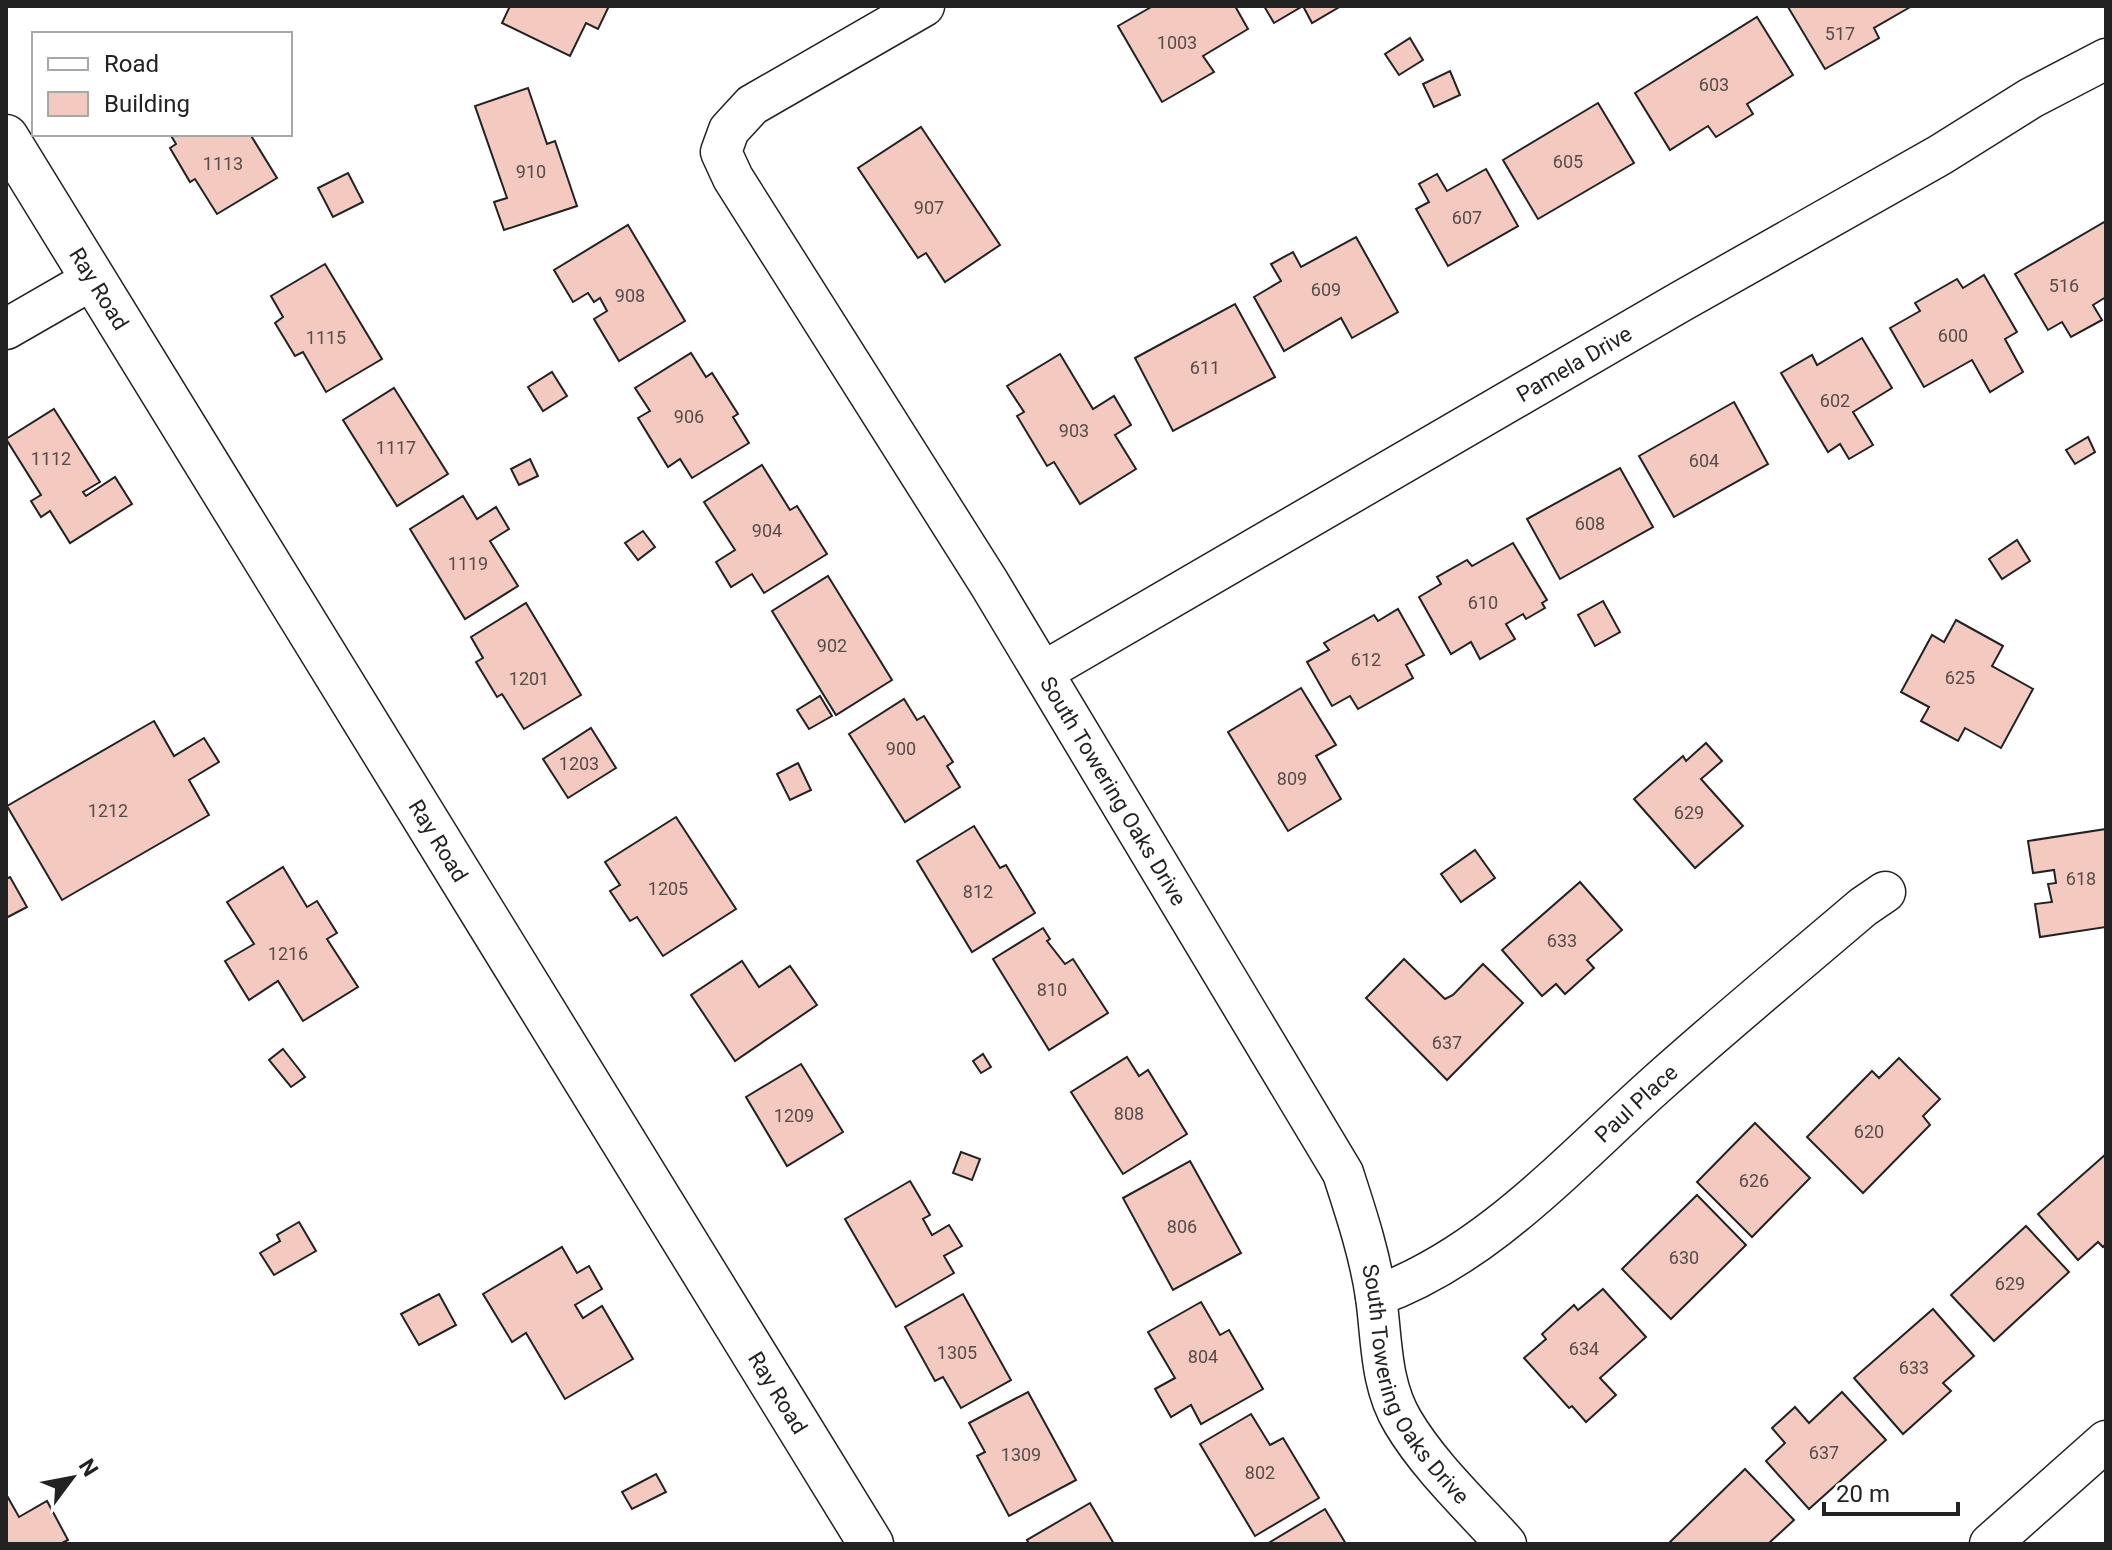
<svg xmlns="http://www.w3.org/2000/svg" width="2112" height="1550" font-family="Roboto,sans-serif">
	<rect width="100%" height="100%" fill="#fff"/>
	<g fill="#f3c9c0" stroke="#222" stroke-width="2">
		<path d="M510,6h99l-11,23 -12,-6 -16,33 -68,-33z"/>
		<path d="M1153,6h82l13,23 -45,27 11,16 -52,30 -44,-76z"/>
		<path d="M1264,6h77l-29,17 -9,-17 -29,17z"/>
		<path d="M1912,6l-38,22 5,10 -54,31 -37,-62z"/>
		<path d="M1757,17l36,58 -46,29 6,10 -37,23 -8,-11 -38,24 -35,-57z"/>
		<path d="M1410,38l13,22 -24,15 -14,-21z"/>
		<path d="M1450,71l10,24 -26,12 -11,-23z"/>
		<path d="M528,88l19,56 8,-3 22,65 -73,24 -10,-28 13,-4 -32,-92z"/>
		<path d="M1598,103l36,60 -96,56 -35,-59z"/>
		<path d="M921,127l79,118 -55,37 -19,-29 -8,5 -60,-90z"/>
		<path d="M170,134h80l27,44 -60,36 -22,-35 -5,3 -20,-34 6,-4z"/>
		<path d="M1486,169l32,57 -70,40 -32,-57 13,-7 -10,-18 18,-10 10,17z"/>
		<path d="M348,173l15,29 -30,15 -15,-29z"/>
		<path d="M2106,221v76l-13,8 9,15 -31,17 -9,-15 -14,8 -33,-56z"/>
		<path d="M628,225l57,96 -66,40 -25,-42 13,-8 -7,-13 -6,4 -6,-9 -15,9 -19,-32z"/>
		<path d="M1356,237l42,75 -46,26 -11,-20 -57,33 -30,-54 27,-16 -10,-17 22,-12 8,15z"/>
		<path d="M325,264l57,95 -56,33 -23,-40 -8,4 -20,-33 8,-6 -12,-21z"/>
		<path d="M1984,275l33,57 -12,7 18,33 -33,20 -18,-32 -48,27 -34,-59 30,-17 -5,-8 42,-24 6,9z"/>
		<path d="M1235,304l40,73 -102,54 -38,-73z"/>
		<path d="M1862,338l30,50 -39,24 20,33 -24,14 -9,-15 -12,8 -47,-79 31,-18 5,10z"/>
		<path d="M691,353l15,24 6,-4 26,41 -5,3 16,26 -57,35 -12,-19 -12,8 -30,-49 12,-7 -15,-23z"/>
		<path d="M1060,354l33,55 21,-13 17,29 -16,10 21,34 -56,35 -26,-42 -7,4 -30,-50 7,-4 -17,-26z"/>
		<path d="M552,372l15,24 -24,15 -15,-24z"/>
		<path d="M394,388l54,86 -51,32 -54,-86z"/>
		<path d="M1734,402l34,62 -94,53 -35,-61z"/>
		<path d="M54,409l46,73 -17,10 3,4 29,-19 17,27 -62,39 -20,-32 -9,6 -10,-16 10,-6 -35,-56z"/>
		<path d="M2088,437l7,15 -20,12 -9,-14z"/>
		<path d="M530,459l8,17 -19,9 -8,-16z"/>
		<path d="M762,465l28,45 7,-4 30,48 -63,39 -12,-19 -21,13 -15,-25 19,-12 -31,-48z"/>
		<path d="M1620,468l33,59 -93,52 -33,-60z"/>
		<path d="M463,496l14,23 19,-12 13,22 -19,12 28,45 -53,33 -55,-90z"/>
		<path d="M643,531l12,16 -17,13 -13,-17z"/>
		<path d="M2017,540l13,21 -28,18 -13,-20z"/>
		<path d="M1513,543l34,57 -5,3 3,5 -19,11 -3,-5 -17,10 9,15 -35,20 -9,-17 -20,12 -32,-57 22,-13 -4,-7 30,-17 5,6z"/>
		<path d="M828,576l64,104 -56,35 -64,-104z"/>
		<path d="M1603,601l17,31 -25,14 -17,-31z"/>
		<path d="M526,603l55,92 -57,34 -22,-35 -5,3 -21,-35 7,-4 -12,-21z"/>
		<path d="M1398,609l26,46 -18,10 7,13 -55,31 -8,-13 -18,10 -25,-44 22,-12 -5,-7 50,-28 4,6z"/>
		<path d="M1956,620l47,26 -11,20 41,23 -32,59 -36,-20 -7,13 -37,-20 8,-14 -28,-15 31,-57 12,7z"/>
		<path d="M1301,688l35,57 -20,11 25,43 -53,32 -60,-99z"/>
		<path d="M820,696l12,20 -23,13 -12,-19z"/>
		<path d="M904,699l13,21 7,-4 29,46 -6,4 13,21 -55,35 -56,-88z"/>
		<path d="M154,721l20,35 30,-18 15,24 -30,18 20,35 -147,85 -55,-94z"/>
		<path d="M591,728l25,40 -48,30 -25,-39z"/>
		<path d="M1706,743l16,18 -21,18 42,47 -48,42 -61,-69 49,-43 3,5z"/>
		<path d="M798,763l13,27 -21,10 -13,-26z"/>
		<path d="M676,817l60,92 -73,47 -26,-39 -7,4 -20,-30 10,-6 -15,-23z"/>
		<path d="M974,826l26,42 6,-3 29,48 -63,39 -55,-91z"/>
		<path d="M2106,829v98l-66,10 -5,-33 17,-2 -4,-18 8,-1 -2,-13 -21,3 -5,-32z"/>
		<path d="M1475,850l20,28 -34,24 -20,-28z"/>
		<path d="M283,867l24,40 10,-6 20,32 -10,6 31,48 -55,34 -25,-40 -29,19 -24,-39 29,-17 -27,-42z"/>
		<path d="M10,877l17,30 -21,11v-39z"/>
		<path d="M1580,882l42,48 -35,30 7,8 -29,26 -9,-10 -14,12 -40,-46z"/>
		<path d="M1043,928l7,11 -3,2 18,23 8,-5 35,54 -59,37 -56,-91z"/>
		<path d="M1404,959l41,40 8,-4 30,-31 40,39 -76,77 -81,-82z"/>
		<path d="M742,961l17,26 31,-21 27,39 -82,56 -44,-66z"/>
		<path d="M283,1049l22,28 -14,10 -22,-27z"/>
		<path d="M983,1054l8,13 -10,6 -8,-12z"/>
		<path d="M1127,1057l12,19 9,-6 39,64 -64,40 -52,-82z"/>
		<path d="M1899,1058l41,41 -17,17 7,9 -67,68 -56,-56 65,-66 7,7z"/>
		<path d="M801,1064l42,68 -56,34 -41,-69z"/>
		<path d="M1755,1123l55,55 -58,59 -55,-55z"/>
		<path d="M961,1152l19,7 -8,21 -19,-7z"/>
		<path d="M2106,1154v90l-3,3 -5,-5 -20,18 -40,-46z"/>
		<path d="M1190,1161l51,92 -68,37 -50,-92z"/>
		<path d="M910,1181l20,34 -7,4 9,16 17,-10 13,21 -18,10 10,17 -58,34 -51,-88z"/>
		<path d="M1697,1195l49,50 -75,74 -49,-50z"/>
		<path d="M299,1222l17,29 -42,24 -14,-22 20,-12 -3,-6z"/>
		<path d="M2026,1226l43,46 -75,69 -43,-46z"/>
		<path d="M562,1247l15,26 12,-7 13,23 -27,16 8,13 19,-12 31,53 -68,40 -39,-66 -14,9 -29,-48z"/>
		<path d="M1603,1289l43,48 -46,41 16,17 -30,27 -14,-16 -3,2 -45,-50 22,-19 -4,-5 32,-29 4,5z"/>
		<path d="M439,1294l17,31 -37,20 -18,-31z"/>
		<path d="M963,1294l48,86 -50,28 -18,-31 -8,4 -30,-54z"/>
		<path d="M1201,1302l19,33 9,-5 34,59 -62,35 -10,-19 -20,12 -16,-28 20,-11 -27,-46z"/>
		<path d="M1933,1309l41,47 -31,27 8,8 -48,43 -49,-56z"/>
		<path d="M1028,1392l48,88 -67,36 -32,-60 8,-4 -16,-29z"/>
		<path d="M1842,1392l44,48 -77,69 -43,-48 19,-18 -13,-15 23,-21 14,16z"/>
		<path d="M1251,1414l19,31 13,-7 36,60 -64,38 -55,-92z"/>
		<path d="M1745,1469l49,51 -26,24h-97l-1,-2z"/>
		<path d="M656,1474l10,18 -34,17 -10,-17z"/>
		<path d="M6,1494l13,23 28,-16 21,39 -8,4h-54z"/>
		<path d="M1090,1503l24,41h-85l-2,-4z"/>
		<path d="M1325,1509l21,35h-79z"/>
	</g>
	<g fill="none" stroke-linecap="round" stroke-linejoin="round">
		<defs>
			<g id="minor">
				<path id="s1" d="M924,6l-172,99 -23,25 -8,22 12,26 256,405 354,590c13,40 27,82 33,124 6,43 4,87 27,125 26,44 69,84 103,122"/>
				<path d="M6,329l87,-50"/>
				<path id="s2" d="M1043,672l637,-370 260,-147 91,-57 75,-39"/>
				<path id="s3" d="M1376,1296c112,-40 196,-137 284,-215 66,-59 135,-116 203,-174l22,-15"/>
				<path d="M1990,1544l116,-103"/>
			</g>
			<g id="tertiary">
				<path id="s4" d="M6,137l865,1407"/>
			</g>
		</defs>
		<use href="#minor" stroke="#222" stroke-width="43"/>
		<use href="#tertiary" stroke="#222" stroke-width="47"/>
		<use href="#minor" stroke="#fff" stroke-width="40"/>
		<use href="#tertiary" stroke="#fff" stroke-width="44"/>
	</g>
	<g text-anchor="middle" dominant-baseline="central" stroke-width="6" stroke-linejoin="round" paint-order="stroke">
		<g font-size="18" fill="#564c4a">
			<text x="1840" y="33">517</text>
			<text x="1177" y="42">1003</text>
			<text x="1714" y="84">603</text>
			<text x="1568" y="161">605</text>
			<text x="223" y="163">1113</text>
			<text x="531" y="171">910</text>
			<text x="929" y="207">907</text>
			<text x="1467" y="217">607</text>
			<text x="2064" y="285">516</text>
			<text x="1326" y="289">609</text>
			<text x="630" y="295">908</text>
			<text x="1953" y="335">600</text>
			<text x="326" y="337">1115</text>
			<text x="1205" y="367">611</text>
			<text x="1835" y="400">602</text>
			<text x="689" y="416">906</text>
			<text x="1074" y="430">903</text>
			<text x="396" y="447">1117</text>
			<text x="51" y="458">1112</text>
			<text x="1704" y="460">604</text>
			<text x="1590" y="523">608</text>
			<text x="767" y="530">904</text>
			<text x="468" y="563">1119</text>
			<text x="1483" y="602">610</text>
			<text x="832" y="645">902</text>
			<text x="1366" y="659">612</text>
			<text x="1960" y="677">625</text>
			<text x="529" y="678">1201</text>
			<text x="901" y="748">900</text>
			<text x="579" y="763">1203</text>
			<text x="1292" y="778">809</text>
			<text x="108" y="810">1212</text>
			<text x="1689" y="812">629</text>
			<text x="2081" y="878">618</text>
			<text x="668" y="888">1205</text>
			<text x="978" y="891">812</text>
			<text x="1562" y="940">633</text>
			<text x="288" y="953">1216</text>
			<text x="1052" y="989">810</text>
			<text x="1447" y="1042">637</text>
			<text x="1129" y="1113">808</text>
			<text x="794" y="1115">1209</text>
			<text x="1869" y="1131">620</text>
			<text x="1754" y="1180">626</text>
			<text x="1182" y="1226">806</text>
			<text x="1684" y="1257">630</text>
			<text x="2010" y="1283">629</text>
			<text x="1584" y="1348">634</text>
			<text x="957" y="1352">1305</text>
			<text x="1203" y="1356">804</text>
			<text x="1914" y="1367">633</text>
			<text x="1824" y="1452">637</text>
			<text x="1021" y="1454">1309</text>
			<text x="1260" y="1472">802</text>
		</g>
		<g font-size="22" fill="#222" stroke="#fff">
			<text stroke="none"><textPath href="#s4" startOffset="178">Ray Road</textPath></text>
			<text stroke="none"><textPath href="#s2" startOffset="614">Pamela Drive</textPath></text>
			<text stroke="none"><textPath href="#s1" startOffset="1006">South Towering Oaks Drive</textPath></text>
			<text stroke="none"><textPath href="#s4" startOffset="826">Ray Road</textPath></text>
			<text stroke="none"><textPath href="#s3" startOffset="326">Paul Place</textPath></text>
			<text stroke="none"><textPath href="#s1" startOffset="1678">South Towering Oaks Drive</textPath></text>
			<text stroke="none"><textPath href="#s4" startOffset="1474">Ray Road</textPath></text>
		</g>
	</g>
	<rect width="2112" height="1550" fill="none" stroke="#222222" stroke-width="16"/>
	<rect x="32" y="32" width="260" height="104" fill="#ffffff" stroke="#a7a7a7" stroke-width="2"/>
	<rect x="48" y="58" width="40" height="12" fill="#ffffff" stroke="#a7a7a7" stroke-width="2"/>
	<text x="104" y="72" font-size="24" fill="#222222">Road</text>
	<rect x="48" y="92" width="40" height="24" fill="#f3c9c0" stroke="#a7a7a7" stroke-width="2"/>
	<text x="104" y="112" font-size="24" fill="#222222">Building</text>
	<g transform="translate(72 1478) rotate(58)" stroke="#ffffff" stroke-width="6" paint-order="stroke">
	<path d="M0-6L14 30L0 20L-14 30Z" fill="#222222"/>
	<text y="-12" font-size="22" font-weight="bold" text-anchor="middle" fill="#222222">N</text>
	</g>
	<path d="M1824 1502v12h134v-12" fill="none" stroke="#222222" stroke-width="4"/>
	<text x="1836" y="1502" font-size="24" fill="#222222" stroke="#ffffff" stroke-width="6" paint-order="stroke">20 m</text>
</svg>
